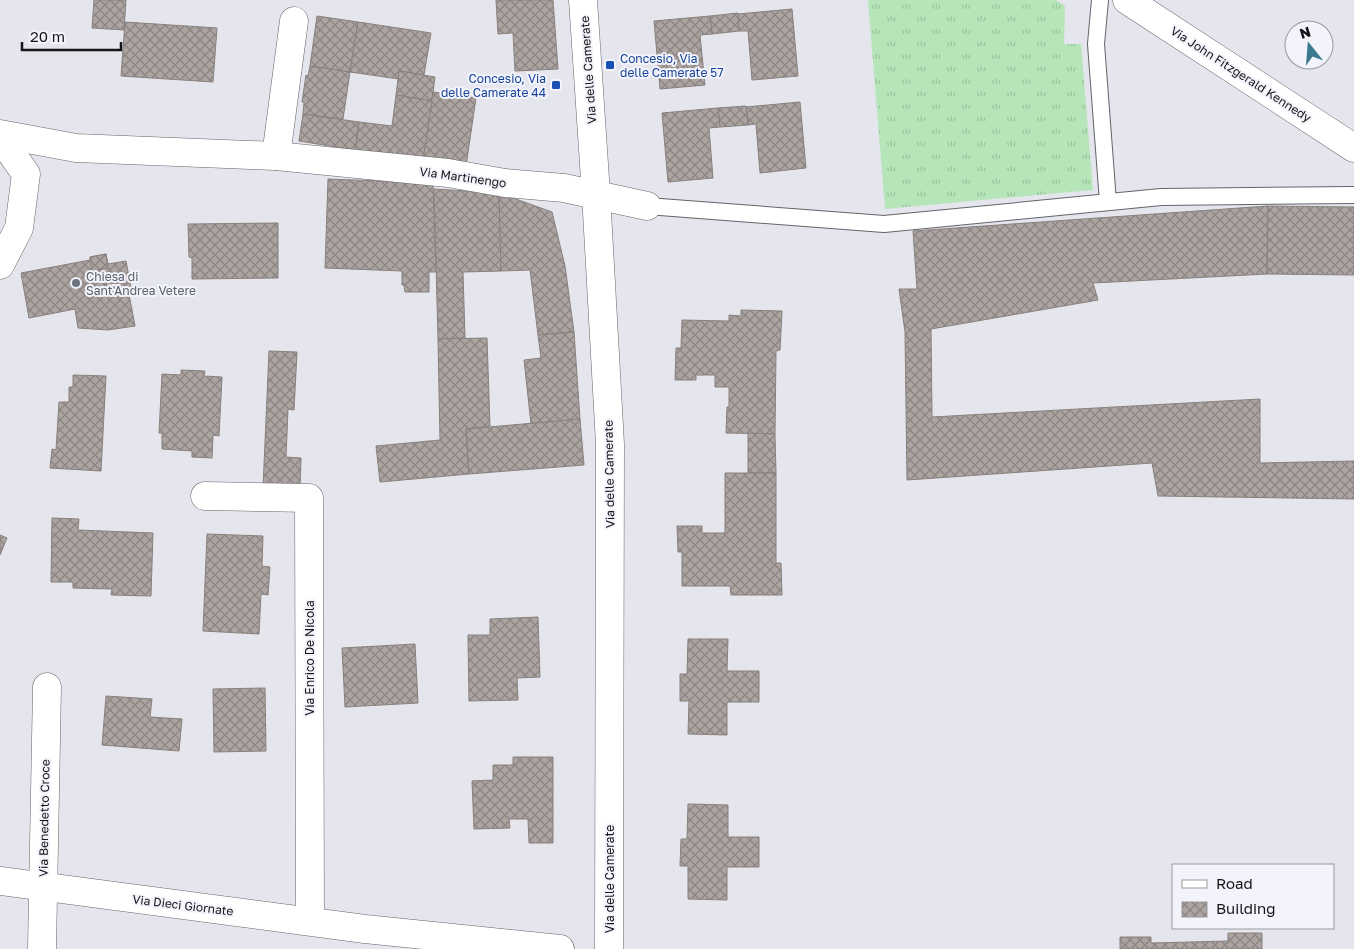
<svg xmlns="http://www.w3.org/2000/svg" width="1354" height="949" font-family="'Golos Text',sans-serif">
	<defs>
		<pattern id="grass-tufts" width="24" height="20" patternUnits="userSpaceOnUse" patternTransform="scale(1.25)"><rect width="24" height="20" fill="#b5e5b8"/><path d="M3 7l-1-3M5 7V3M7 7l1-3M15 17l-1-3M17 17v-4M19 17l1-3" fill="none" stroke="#9bc49d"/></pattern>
		<pattern id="building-cross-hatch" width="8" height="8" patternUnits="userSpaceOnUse" patternTransform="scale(1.25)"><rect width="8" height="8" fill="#aca4a1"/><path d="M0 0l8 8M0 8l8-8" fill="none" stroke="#8b8482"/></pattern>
	</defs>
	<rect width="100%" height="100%" fill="#e5e5ed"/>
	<path fill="url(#grass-tufts)" d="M868,0h188l9,6 -1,38h17l12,146 -208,19z"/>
	<g fill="url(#building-cross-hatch)" stroke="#87807c">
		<path d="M94,0h32l-2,30 -32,-2z"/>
		<path d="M496,0h57l5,69 -43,2 -2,-38 -15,1z"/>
		<path d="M792,9l6,67 -46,4 -4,-49h-9l-1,-17z"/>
		<path d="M738,13l1,18 -27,3 -2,-18z"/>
		<path d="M317,16l41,6 -8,50 -40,-6z"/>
		<path d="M710,16l2,18 -12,1 5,50 -45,4 -6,-68z"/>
		<path d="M125,22l92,6 -4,54 -92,-6z"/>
		<path d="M358,22l73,11 -7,42 -25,-4v8l-49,-7z"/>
		<path d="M310,66l40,6 -7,47 -40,-5 1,-12h-2l4,-27 2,1z"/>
		<path d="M399,71l36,6 -3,24 -36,-6z"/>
		<path d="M433,92l43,6 -10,68 -43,-7z"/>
		<path d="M396,95l36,6 -9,58 -68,-9 4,-28 33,4z"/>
		<path d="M800,102l6,66 -46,5 -4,-49 -8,1 -2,-18z"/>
		<path d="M746,106l2,19 -28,2 -2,-19z"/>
		<path d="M718,108l2,19 -11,1 4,50 -45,4 -6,-69z"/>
		<path d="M303,114l56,8 -4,28 -56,-9z"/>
		<path d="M328,179l105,4 3,89h-7v20h-24l-1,-7h-2v-14l-77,-3z"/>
		<path d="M434,189l65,4 2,78 -38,1 2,66 -27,1z"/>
		<path d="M499,193l53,19 13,54 9,66 -36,3 -8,-65 -29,1z"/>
		<path d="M1268,206l-1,68 -174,9 5,17 -167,29 1,88 328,-18v64l94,-2v38l-196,-3 -6,-33 -245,17 -2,-148 -6,-43h18l-4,-58z"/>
		<path d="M1268,206l86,1v68l-87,-1z"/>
		<path d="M278,223v55l-86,1v-21l-3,-1 -1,-33z"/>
		<path d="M106,254l2,10 18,-3 6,32 -3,1 6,32 -27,4 -30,-2 -3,-19 -46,9 -8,-45 69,-13v-3z"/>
		<path d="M106,254l2,14 -16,3 -2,-14z"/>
		<path d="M741,310l41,1 -2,39 -4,1 -1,83 -49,-1 1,-26h2v-20h-14v-12h-19v5h-21l1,-32h5l1,-28 47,1v-6l12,1z"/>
		<path d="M574,332l6,87 -49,5 -7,-64 17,-2 -3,-23z"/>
		<path d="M487,338l3,88 -24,3 3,45 -89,8 -4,-36 64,-6 -2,-101z"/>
		<path d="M269,351l28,1 -3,58 -6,-1 -2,48 15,1 -1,32 -37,-2z"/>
		<path d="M181,370l24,1 -1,5 18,1 -3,59 -6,-1 -1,23 -20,-1v-6l-30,-2v-16h-3l3,-59 19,1z"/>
		<path d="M73,375l33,1 -5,95 -51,-3 2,-19 4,1 3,-48h10v-15h4z"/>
		<path d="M580,419l4,46 -115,9 -3,-45z"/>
		<path d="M748,433l27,1 1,39h-28z"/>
		<path d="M725,473h51v90h5l1,32h-51l-1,-9h-48v-34h-4l-1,-26h25v7h23z"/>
		<path d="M52,518l27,1 -1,11 75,3 -2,63 -40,-1 1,-6 -39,-1v-6h-22z"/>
		<path d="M207,534l56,2 -1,30 8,1 -2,28 -7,-1 -2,40 -56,-3z"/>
		<path d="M0,535l7,3 -7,17z"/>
		<path d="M538,617l2,60 -23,1 1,22 -49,1 -1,-66h22v-16z"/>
		<path d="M688,639h40l-1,32h32v31h-32v33l-39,-1 1,-33h-9v-27h7z"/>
		<path d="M415,644l3,59 -73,4 -3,-59z"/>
		<path d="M265,688l1,63 -52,1 -1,-63z"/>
		<path d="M106,696l46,3 -2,18 32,2 -3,32 -77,-6z"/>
		<path d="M513,757h40v86h-24l-1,-24h-19l1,9 -36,1 -2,-48 21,-1v-15h20z"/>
		<path d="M688,804l40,1v32h31v30h-32v33l-39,-1v-33h-8l1,-27h6z"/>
		<path d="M1228,933h34v16h-142v-12h31v6l77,-2z"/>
	</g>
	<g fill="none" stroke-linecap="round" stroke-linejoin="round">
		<defs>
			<g id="service">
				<path d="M1100,0l-4,44 12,158"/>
				<path d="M647,206l237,18 277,-27 193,-2"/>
			</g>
			<g id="minor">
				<path d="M583,0l13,194 14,250 -1,505"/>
				<path d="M0,134l76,14 200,8 172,17 57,10 59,5 83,18"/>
				<path d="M0,137l26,37 -7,54 -19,37"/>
				<path d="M276,156l18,-135"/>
				<path d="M205,496l104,2 1,423"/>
				<path d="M0,881l365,48 195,20"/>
				<path d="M42,949l5,-262"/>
			</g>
			<path id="tertiary" d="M1127,0l227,148"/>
		</defs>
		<use href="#service" stroke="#64656b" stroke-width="18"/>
		<use href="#minor" stroke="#64656b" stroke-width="29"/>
		<use href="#tertiary" stroke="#64656b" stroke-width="29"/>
		<use href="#service" stroke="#fff" stroke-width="16"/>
		<use href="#minor" stroke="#fff" stroke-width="28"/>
		<use href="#tertiary" stroke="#fff" stroke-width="28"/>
	</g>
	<g fill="#1a4fb4" stroke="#f2f3fb" stroke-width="2">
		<rect x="605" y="60" width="10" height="10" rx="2.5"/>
		<rect x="551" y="80" width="10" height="10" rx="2.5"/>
	</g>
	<circle fill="#6b7280" stroke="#f2f3fb" stroke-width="2" cx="76" cy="283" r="5"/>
	<g text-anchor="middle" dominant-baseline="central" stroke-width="4" stroke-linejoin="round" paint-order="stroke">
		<g font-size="12" fill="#164399" stroke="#f2f3fb" text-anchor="start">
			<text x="620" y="58">Concesio, Via<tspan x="620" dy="14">delle Camerate 57</tspan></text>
			<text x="546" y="78" text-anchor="end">Concesio, Via<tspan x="546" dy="14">delle Camerate 44</tspan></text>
		</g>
		<g font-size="12" fill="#151518" stroke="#f2f3fb">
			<text transform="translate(588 70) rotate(-94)">Via delle Camerate</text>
			<text transform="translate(1241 74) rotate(33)">Via John Fitzgerald Kennedy</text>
			<text transform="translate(463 177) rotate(8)">Via Martinengo</text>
			<text transform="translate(609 474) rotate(-91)">Via delle Camerate</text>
			<text transform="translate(309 658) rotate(-90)">Via Enrico De Nicola</text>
			<text transform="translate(44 818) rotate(-89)">Via Benedetto Croce</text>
			<text transform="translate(609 879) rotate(-90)">Via delle Camerate</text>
			<text transform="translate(183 905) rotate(7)">Via Dieci Giornate</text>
		</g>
		<g font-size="12" fill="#5b616d" stroke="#f2f3fb" text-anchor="start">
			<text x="86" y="276">Chiesa di<tspan x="86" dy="14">Sant'Andrea Vetere</tspan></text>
		</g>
	</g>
	<rect x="1172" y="864" width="162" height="65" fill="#f2f3fb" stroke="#9a9aa0"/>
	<rect x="1182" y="880" width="25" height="8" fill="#ffffff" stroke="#9a9aa0"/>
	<text x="1216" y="889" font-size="15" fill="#151518">Road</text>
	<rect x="1182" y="902" width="25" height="15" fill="url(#building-cross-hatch)" stroke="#9a9aa0"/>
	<text x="1216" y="914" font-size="15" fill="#151518">Building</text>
	<g transform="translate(1309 45) rotate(343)"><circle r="24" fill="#f2f3fb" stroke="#9a9aa0"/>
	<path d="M0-4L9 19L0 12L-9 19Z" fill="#3a7a8e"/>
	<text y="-8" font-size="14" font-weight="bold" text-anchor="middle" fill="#151518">N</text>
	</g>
	<path d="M22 42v8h99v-8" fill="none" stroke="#151518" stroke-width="2.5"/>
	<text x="30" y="42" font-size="15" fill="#151518" stroke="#f2f3fb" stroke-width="4" paint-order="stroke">20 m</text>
</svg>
